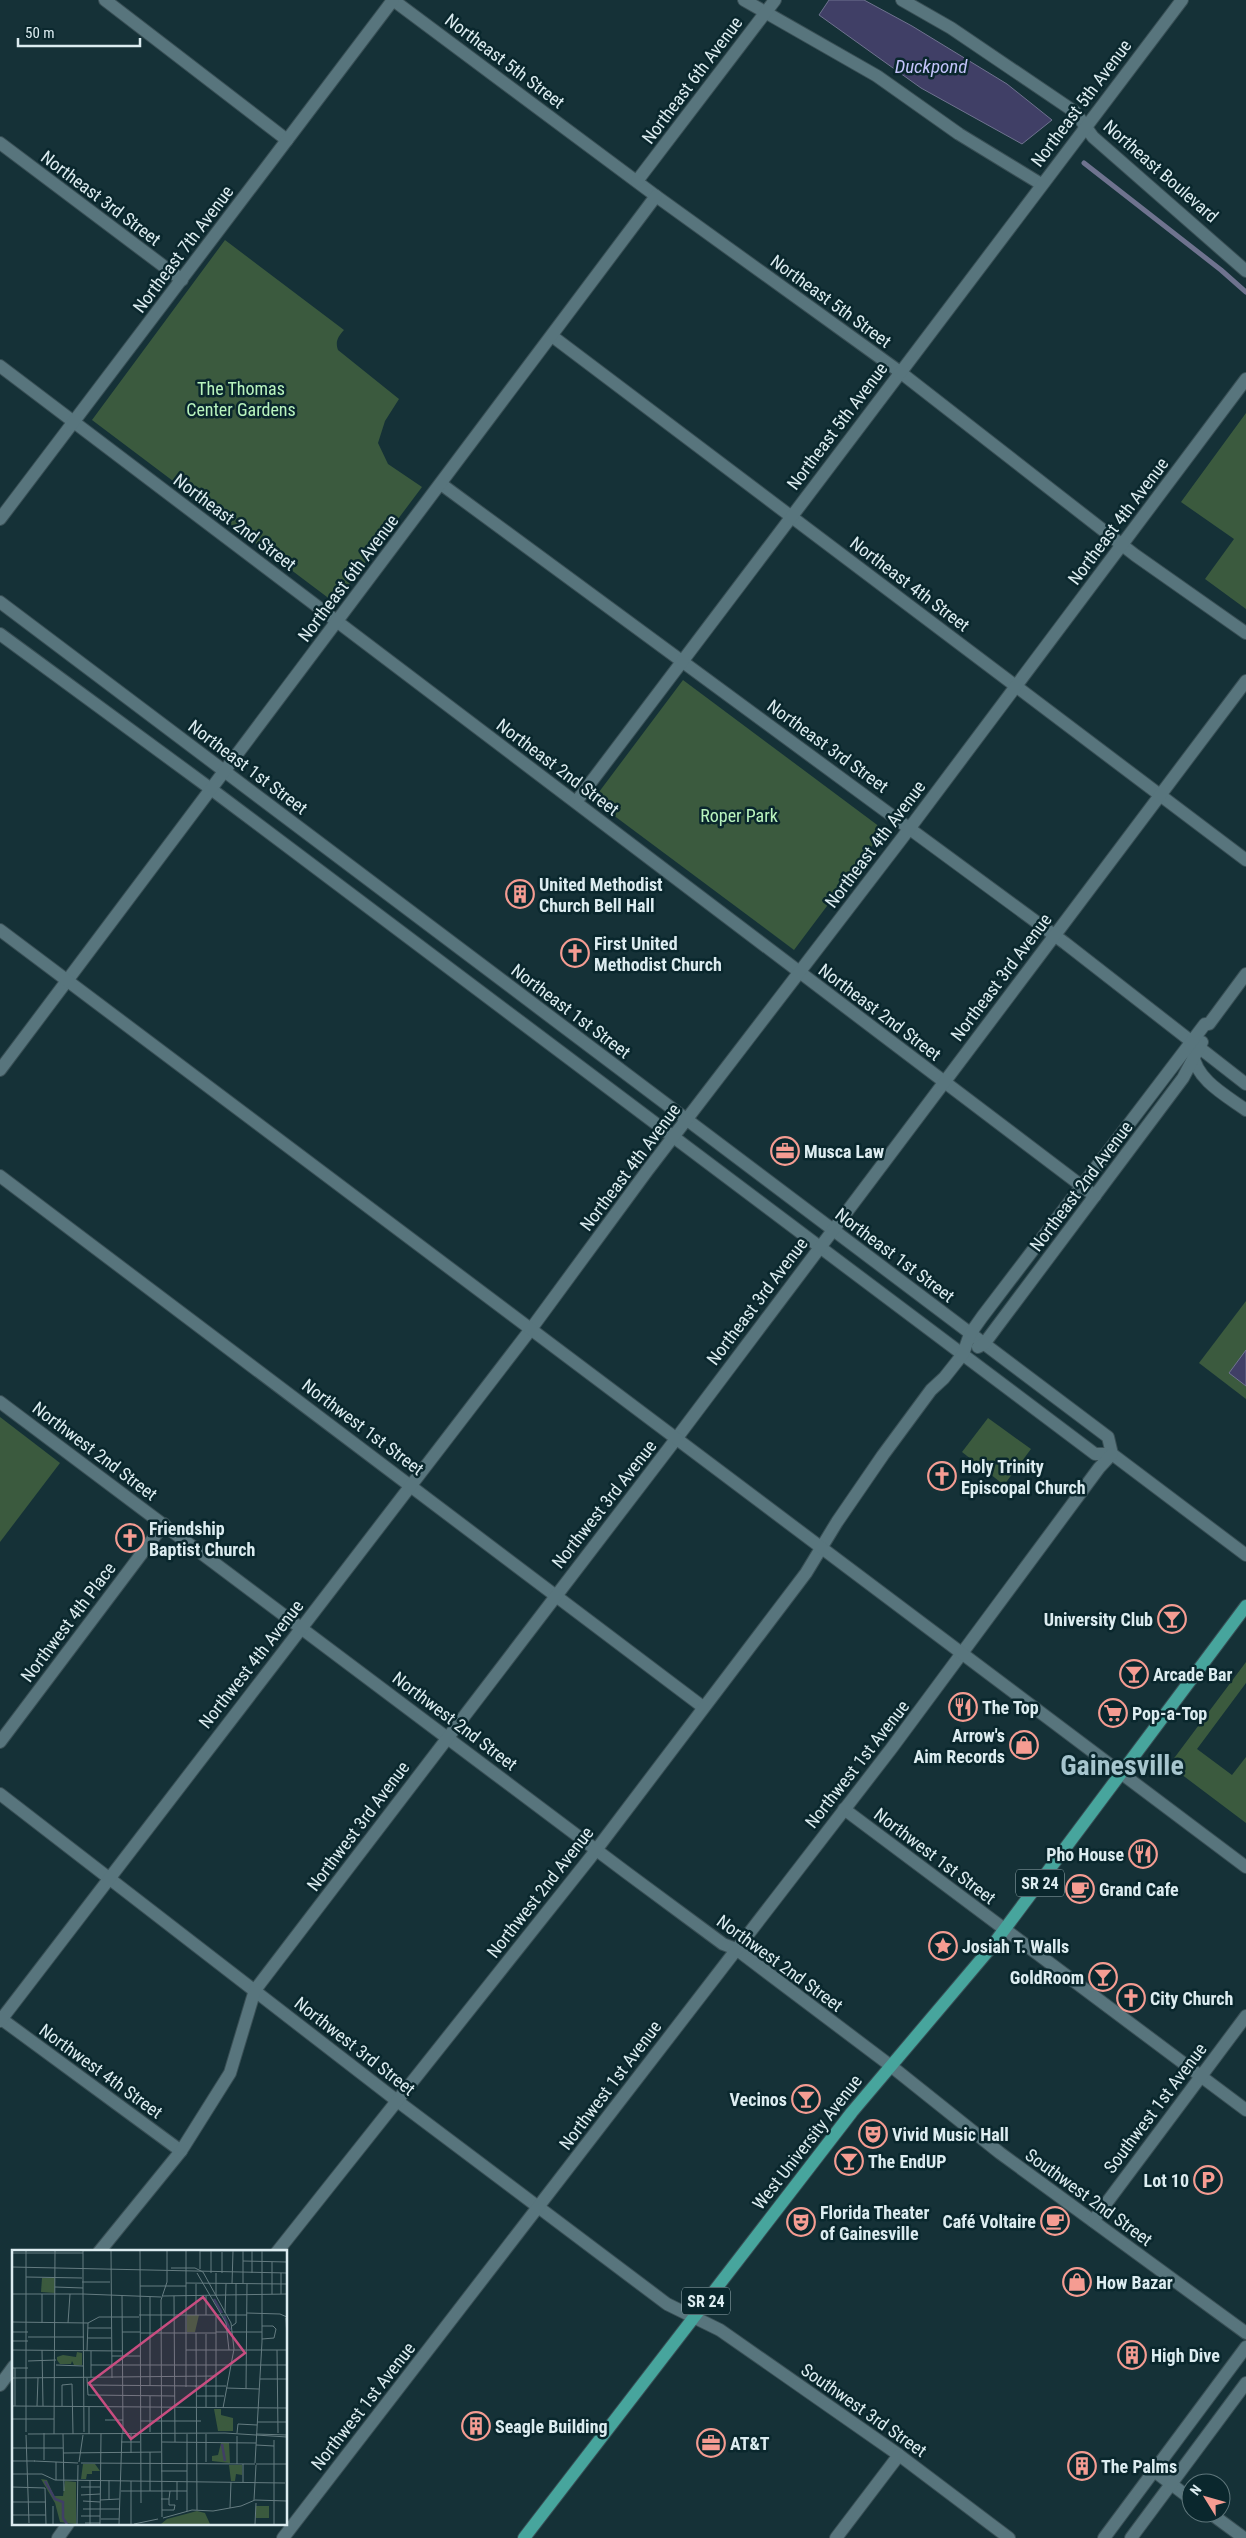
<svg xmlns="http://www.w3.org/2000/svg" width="1246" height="2538" font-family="'Roboto Condensed',sans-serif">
	<rect width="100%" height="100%" fill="#153137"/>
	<g fill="#3b5a3e">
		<path d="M225,240l119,90c-6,7 -9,11 -6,20l61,49 -14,22 -7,22 10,21 34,23 -87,116 -243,-183z"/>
		<path d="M1246,413v196l-41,-30 29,-40 -53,-37z"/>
		<path d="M683,680l201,150 -90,120 -201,-150z"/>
		<path d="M1246,1301v98l-47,-36z"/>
		<path d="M0,1417l60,46 -60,79z"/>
		<path d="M988,1418l43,31 -27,36 -42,-33z"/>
		<path d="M1246,1662v21l-49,66 35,26 14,-18v66l-77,-58z"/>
	</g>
	<g fill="#403f66" stroke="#6f738f">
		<path d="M829,0h35l48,26 95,58 45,36 -30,24 -101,-56 -102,-73z"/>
		<path d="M1246,1350v36l-17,-13z"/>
	</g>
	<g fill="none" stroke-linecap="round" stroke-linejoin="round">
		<path stroke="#6f738f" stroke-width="5" d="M1084,163l137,107 25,22"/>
		<defs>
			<g id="minor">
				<path d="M105,0l182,140"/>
				<path d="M393,0l263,196 244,176 235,183 111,78"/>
				<path d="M744,0l133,76 82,58 82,50"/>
				<path d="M902,0l49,28 124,84 18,25 153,134"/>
				<path d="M0,143l182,137"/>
				<path d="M637,181l138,-181"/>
				<path d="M552,336l694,524"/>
				<path d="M0,366l1095,830"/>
				<path d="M441,484l624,459 181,141"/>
				<path d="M0,519l393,-519"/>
				<path d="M0,602l1108,835 4,17"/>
				<path d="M0,634l211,155 884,665h17l134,101"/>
				<path d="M576,802l606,-802"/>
				<path d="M1193,1054c3,26 34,42 53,56"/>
				<path d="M0,1070l656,-874"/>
				<path d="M0,1176l703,531"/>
				<path d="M978,1347l6,-3 199,-266 19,-36"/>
				<path d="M0,1402l627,471 96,71 13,5 155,117 109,87 246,180"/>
				<path d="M0,1742l164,-218"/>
				<path d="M0,1794l396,306 271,204 53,26 179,125 110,83"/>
				<path d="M844,1809l402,301"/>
				<path d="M0,2018l181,133"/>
				<path d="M0,2021l531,-692 116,-158 256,-334 343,-458"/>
				<path d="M1093,2221l153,-205"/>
				<path d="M99,2252l82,-101 49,-78 25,-83 421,-551 570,-758"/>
				<path d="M277,2252l313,-394 216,-285 31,-51 46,-67 48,-65 13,-12 19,-24 7,-20 12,-17 223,-293h4l37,-50"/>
				<path d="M0,2385l14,-19"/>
				<path d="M1154,2471l37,28"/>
				<path d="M1210,2513l34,25"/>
				<path d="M58,2538l10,-14"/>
				<path d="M283,2538l608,-789 208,-281 13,-14"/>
				<path d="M836,2538l63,-83"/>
			</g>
			<g id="tertiary">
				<path d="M1104,2538l142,-191"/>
				<path d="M1131,2538l115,-155"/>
			</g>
			<path id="secondary" d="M0,930l1246,937"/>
			<path id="primary" d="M524,2538l328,-426 137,-162 257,-344"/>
		</defs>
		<use href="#minor" stroke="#394f55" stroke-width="14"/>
		<use href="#tertiary" stroke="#394f55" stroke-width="14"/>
		<use href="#secondary" stroke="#394f55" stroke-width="14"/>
		<use href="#primary" stroke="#394f55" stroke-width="14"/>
		<use href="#minor" stroke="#58757d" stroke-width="12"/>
		<use href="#tertiary" stroke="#58757d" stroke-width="12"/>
		<use href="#secondary" stroke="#58757d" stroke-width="12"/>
		<use href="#primary" stroke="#47a59d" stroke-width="12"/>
	</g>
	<defs>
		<symbol id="building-ring" viewBox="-11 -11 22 22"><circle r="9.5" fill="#0a272d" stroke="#f59c92" stroke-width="1.5"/><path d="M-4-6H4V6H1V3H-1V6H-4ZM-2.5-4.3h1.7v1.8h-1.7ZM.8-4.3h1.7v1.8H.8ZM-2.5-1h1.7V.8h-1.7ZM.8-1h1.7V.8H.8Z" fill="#f59c92"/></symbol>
		<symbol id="church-ring" viewBox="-11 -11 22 22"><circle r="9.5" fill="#0a272d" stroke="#f59c92" stroke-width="1.5"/><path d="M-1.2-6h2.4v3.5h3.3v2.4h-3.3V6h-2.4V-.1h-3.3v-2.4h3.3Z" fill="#f59c92"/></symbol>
		<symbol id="office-ring" viewBox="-11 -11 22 22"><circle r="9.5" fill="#0a272d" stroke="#f59c92" stroke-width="1.5"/><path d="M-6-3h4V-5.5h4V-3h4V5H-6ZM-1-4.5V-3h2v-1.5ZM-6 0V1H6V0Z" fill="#f59c92"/></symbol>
		<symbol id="bar-ring" viewBox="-11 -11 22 22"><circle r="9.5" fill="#0a272d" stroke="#f59c92" stroke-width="1.5"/><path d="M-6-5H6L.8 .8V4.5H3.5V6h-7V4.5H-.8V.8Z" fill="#f59c92"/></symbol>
		<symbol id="restaurant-ring" viewBox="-11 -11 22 22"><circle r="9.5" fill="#0a272d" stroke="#f59c92" stroke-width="1.5"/><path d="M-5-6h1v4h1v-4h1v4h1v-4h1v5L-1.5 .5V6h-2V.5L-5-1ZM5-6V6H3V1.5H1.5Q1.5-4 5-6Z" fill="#f59c92"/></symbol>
		<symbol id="supermarket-ring" viewBox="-11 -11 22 22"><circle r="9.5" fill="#0a272d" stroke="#f59c92" stroke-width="1.5"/><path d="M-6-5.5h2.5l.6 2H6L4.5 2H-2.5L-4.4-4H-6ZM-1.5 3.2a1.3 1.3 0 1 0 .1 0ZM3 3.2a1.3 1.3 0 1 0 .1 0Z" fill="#f59c92"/></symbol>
		<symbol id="shop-ring" viewBox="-11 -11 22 22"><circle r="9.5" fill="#0a272d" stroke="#f59c92" stroke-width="1.5"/><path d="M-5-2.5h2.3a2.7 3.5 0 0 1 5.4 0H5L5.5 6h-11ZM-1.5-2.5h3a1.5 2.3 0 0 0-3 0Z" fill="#f59c92"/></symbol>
		<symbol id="cafe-ring" viewBox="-11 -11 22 22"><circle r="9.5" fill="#0a272d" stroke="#f59c92" stroke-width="1.5"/><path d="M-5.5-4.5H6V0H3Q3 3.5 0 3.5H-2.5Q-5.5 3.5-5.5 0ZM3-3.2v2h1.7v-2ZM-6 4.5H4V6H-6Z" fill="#f59c92"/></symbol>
		<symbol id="sight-ring" viewBox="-11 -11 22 22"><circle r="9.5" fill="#0a272d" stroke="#f59c92" stroke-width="1.5"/><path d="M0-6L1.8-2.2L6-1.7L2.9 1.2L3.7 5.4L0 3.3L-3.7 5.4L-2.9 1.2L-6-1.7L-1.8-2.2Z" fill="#f59c92"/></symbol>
		<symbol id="theatre-ring" viewBox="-11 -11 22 22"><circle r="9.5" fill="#0a272d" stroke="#f59c92" stroke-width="1.5"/><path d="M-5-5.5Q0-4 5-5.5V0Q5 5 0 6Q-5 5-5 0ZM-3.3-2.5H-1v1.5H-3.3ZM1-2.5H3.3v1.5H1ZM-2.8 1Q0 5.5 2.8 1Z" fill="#f59c92"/></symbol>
		<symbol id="parking-ring" viewBox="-11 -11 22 22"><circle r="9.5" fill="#0a272d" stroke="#f59c92" stroke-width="1.5"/><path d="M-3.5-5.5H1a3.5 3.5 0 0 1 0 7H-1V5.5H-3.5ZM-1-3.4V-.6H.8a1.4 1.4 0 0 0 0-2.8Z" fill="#f59c92"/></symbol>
	</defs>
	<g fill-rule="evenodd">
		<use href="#building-ring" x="504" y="878" width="32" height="32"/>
		<use href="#church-ring" x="559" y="937" width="32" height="32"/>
		<use href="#office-ring" x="769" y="1135" width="32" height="32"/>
		<use href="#church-ring" x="926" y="1460" width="32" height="32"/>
		<use href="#church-ring" x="114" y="1522" width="32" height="32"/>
		<use href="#bar-ring" x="1156" y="1603" width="32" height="32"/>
		<use href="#bar-ring" x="1118" y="1658" width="32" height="32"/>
		<use href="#restaurant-ring" x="947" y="1691" width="32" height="32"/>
		<use href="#supermarket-ring" x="1097" y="1697" width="32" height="32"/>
		<use href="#shop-ring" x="1008" y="1729" width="32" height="32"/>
		<use href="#restaurant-ring" x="1127" y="1838" width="32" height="32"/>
		<use href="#cafe-ring" x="1064" y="1873" width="32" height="32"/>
		<use href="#sight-ring" x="927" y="1930" width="32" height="32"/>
		<use href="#bar-ring" x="1087" y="1961" width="32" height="32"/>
		<use href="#church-ring" x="1115" y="1982" width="32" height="32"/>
		<use href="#bar-ring" x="790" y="2083" width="32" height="32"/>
		<use href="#theatre-ring" x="857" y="2118" width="32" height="32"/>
		<use href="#bar-ring" x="833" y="2145" width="32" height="32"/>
		<use href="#parking-ring" x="1192" y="2164" width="32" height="32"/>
		<use href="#cafe-ring" x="1039" y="2205" width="32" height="32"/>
		<use href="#theatre-ring" x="785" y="2206" width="32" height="32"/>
		<use href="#shop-ring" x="1061" y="2266" width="32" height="32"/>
		<use href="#building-ring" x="1116" y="2339" width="32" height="32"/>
		<use href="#building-ring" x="460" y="2410" width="32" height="32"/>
		<use href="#office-ring" x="695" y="2427" width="32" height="32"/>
		<use href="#building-ring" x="1066" y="2450" width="32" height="32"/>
	</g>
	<g text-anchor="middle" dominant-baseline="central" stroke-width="5" stroke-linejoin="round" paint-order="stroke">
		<g fill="#0a272d" stroke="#9db1b6" stroke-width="1">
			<rect x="1016" y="1869.5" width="48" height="27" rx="4"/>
			<rect x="682" y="2287.5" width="48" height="27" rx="4"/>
		</g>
		<g font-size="16" font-weight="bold" fill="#dcecf0">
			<text x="1040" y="1883">SR 24</text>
			<text x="706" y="2301">SR 24</text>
		</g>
		<g font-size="18" fill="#dcecf0" stroke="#0a272d">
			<text transform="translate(505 61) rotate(37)">Northeast 5th Street</text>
			<text transform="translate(692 80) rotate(-53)">Northeast 6th Avenue</text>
			<text transform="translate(1081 103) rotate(-53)">Northeast 5th Avenue</text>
			<text transform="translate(1161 171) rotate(41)">Northeast Boulevard</text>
			<text transform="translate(101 198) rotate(37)">Northeast 3rd Street</text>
			<text transform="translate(183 249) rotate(-53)">Northeast 7th Avenue</text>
			<text transform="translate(831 301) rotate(36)">Northeast 5th Street</text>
			<text transform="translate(837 426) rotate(-53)">Northeast 5th Avenue</text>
			<text transform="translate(1118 521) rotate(-53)">Northeast 4th Avenue</text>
			<text transform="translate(235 522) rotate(37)">Northeast 2nd Street</text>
			<text transform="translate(348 578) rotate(-53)">Northeast 6th Avenue</text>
			<text transform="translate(910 584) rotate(37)">Northeast 4th Street</text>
			<text transform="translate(828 746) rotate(36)">Northeast 3rd Street</text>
			<text transform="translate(248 767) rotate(37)">Northeast 1st Street</text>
			<text transform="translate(558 767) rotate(37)">Northeast 2nd Street</text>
			<text transform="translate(875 844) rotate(-53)">Northeast 4th Avenue</text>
			<text transform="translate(1001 977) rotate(-53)">Northeast 3rd Avenue</text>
			<text transform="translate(571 1011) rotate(37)">Northeast 1st Street</text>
			<text transform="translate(880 1012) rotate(37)">Northeast 2nd Street</text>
			<text transform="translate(630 1167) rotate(-53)">Northeast 4th Avenue</text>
			<text transform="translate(1081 1186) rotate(-53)">Northeast 2nd Avenue</text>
			<text transform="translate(895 1255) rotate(37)">Northeast 1st Street</text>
			<text transform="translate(757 1301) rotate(-53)">Northeast 3rd Avenue</text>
			<text transform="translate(363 1427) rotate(37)">Northwest 1st Street</text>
			<text transform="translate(95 1451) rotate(37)">Northwest 2nd Street</text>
			<text transform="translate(604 1504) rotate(-52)">Northwest 3rd Avenue</text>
			<text transform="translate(68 1622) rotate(-53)">Northwest 4th Place</text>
			<text transform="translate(251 1664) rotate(-52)">Northwest 4th Avenue</text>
			<text transform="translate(455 1721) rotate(37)">Northwest 2nd Street</text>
			<text transform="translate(857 1764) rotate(-52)">Northwest 1st Avenue</text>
			<text transform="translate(358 1826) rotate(-53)">Northwest 3rd Avenue</text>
			<text transform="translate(935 1856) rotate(37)">Northwest 1st Street</text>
			<text transform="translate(540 1892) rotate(-52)">Northwest 2nd Avenue</text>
			<text transform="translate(780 1963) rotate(36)">Northwest 2nd Street</text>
			<text transform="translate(355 2046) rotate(38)">Northwest 3rd Street</text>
			<text transform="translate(101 2071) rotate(36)">Northwest 4th Street</text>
			<text transform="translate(610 2085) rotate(-53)">Northwest 1st Avenue</text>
			<text transform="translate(1155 2108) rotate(-53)">Southwest 1st Avenue</text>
			<text transform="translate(807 2142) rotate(-52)">West University Avenue</text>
			<text transform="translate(1089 2197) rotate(36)">Southwest 2nd Street</text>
			<text transform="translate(363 2406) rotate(-52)">Northwest 1st Avenue</text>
			<text transform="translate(864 2410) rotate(35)">Southwest 3rd Street</text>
		</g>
		<g font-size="18" fill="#b9f4be" stroke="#0a272d">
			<text x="241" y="388">The Thomas<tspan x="241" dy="21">Center Gardens</tspan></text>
			<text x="739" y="815">Roper Park</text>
		</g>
		<g font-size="18" font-weight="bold" fill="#dcecf0" stroke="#0a272d" text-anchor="start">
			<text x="539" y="884">United Methodist<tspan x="539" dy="21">Church Bell Hall</tspan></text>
			<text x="594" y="943">First United<tspan x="594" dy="21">Methodist Church</tspan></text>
			<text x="804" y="1151">Musca Law</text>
			<text x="961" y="1466">Holy Trinity<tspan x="961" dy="21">Episcopal Church</tspan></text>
			<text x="149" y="1528">Friendship<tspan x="149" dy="21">Baptist Church</tspan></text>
			<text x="1153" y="1619" text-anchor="end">University Club</text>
			<text x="1153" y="1674">Arcade Bar</text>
			<text x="982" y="1707">The Top</text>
			<text x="1132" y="1713">Pop-a-Top</text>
			<text x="1005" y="1735" text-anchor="end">Arrow's<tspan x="1005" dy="21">Aim Records</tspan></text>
			<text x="1124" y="1854" text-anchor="end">Pho House</text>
			<text x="1099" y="1889">Grand Cafe</text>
			<text x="962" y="1946">Josiah T. Walls</text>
			<text x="1084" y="1977" text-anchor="end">GoldRoom</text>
			<text x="1150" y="1998">City Church</text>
			<text x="787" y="2099" text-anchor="end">Vecinos</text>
			<text x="892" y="2134">Vivid Music Hall</text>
			<text x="868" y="2161">The EndUP</text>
			<text x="1189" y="2180" text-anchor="end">Lot 10</text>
			<text x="820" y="2212">Florida Theater<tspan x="820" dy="21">of Gainesville</tspan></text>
			<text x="1036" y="2221" text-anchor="end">Café Voltaire</text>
			<text x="1096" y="2282">How Bazar</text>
			<text x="1151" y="2355">High Dive</text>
			<text x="495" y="2426">Seagle Building</text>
			<text x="730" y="2443">AT&amp;T</text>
			<text x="1101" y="2466">The Palms</text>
		</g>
		<g font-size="19" font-style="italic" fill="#c4c4fb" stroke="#0a272d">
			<text x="931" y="66">Duckpond</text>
		</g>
		<g font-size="28" font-weight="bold" fill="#a6c5ce" stroke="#0a272d">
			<text x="1122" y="1765">Gainesville</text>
		</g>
	</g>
	<g transform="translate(12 2250)">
		<rect width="275" height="275" fill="#153137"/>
		<path d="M30,28h13v15l-14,-1zM175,65h12l-4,17h-8zM65,102l5,1v12h-8l-2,-4 -1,3h-11l-3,-4v-3l6,-2 13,2zM202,159h7v6l12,3v13h-15zM209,193h8l1,20 -18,-2v-5l6,-1zM71,214h12l5,7h-8v3h-5l-1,5h-5zM217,215h13v10l-6,-1 -1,7h-4zM29,229l6,1 7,16h9l2,-15 11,1v42l-16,-2 -5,-19zM244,256h13v12h-13zM185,261l8,2 5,11h-49l6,-5z" fill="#3b5a3e"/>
		<path fill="none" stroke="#403f66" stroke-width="2.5" d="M202,49l8,14M212,66l6,14M210,194l3,17M33,231l10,18 8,3v16l4,6"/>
		<path fill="none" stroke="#657c81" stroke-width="1" d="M71,1v43l78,3M99,1l1,127M128,1l1,252M231,1v32M240,1v22M210,2v21M0,3h71M231,11l44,1M0,17l275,6M159,18h24l8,4 28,51 3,26 -11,59M188,19v-18h87M185,23l29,50 3,27M199,23v-22M14,27l56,1M70,32h28M174,33l101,1M220,34l1,-33M128,36h46M43,37l28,1M0,44h71l1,138M260,44v-32M269,44v-21M110,45l1,139M151,46l124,-2M162,46l1,146M204,46v-23M213,63l1,-29M235,63l33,1 7,3M127,65h88M184,65v-31M194,65v-19M204,65v92M215,65h20M274,68l1,21M0,72l76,1 11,-6h40M30,73v-29M56,73l2,-29M220,76l4,-3v-40M76,78h23M0,82h16M110,82h18M204,82h46M128,83h76M184,83l1,177M194,84v73M16,87h56M76,88h23M250,89l12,-1 2,-9 -3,-3h-11M0,91h16M0,100l110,1M30,100l1,56M174,100h101M265,100l1,83M75,101l1,-28M100,106h28M16,111l28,-1M44,115l27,1M79,115h196M0,118h16M79,127v-26M0,128l204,-2M75,128l1,17 87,1M248,129h27M75,135l109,1M138,136v-89M183,136h31M174,137v-136M214,138l33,1M234,139l1,-105M138,146v36M184,146h28M0,156l275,2M3,156v-38M25,156l1,-28M50,156v-21l10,-1 1,50M0,169h42M93,170h18M128,171h61M245,172h30M14,182v-181M225,183l1,-9 19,1M16,184l197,-1 62,4M42,184l1,-183M51,184l1,57M77,184v-28M119,184v19M175,184v77M244,184l31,1M14,185l3,88M109,192h19M150,192l94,1M244,195l18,1M0,198h51M138,202v39M51,203l98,-1M32,210v-27M0,211h23M22,211l44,2M44,212v18M67,212l4,-27M194,212v-28M69,213l174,1M243,213l7,-121v-91M225,214v-28M231,214v18M244,214h31M149,221h26M0,224h30l13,6 230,3M97,230v19M0,237l33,1 1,36M69,237h19M109,241h66M69,245l19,-1M149,249h8l1,-8M88,250l19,-1M165,250v-19M242,250l2,-35M71,251l17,1M0,252h34M41,256v18M218,258l1,-26M71,259h36M150,260h12l1,-5h-6v-6M0,265h34M69,266h19M150,267l-1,-217 6,-18v-31M151,268l29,-8 21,1 28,-5 14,-6 32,1M89,269h18M73,273h15M65,274l1,-59M78,274v-44M88,274l1,-90M107,274l3,-90M119,274v-43M122,274l24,-5M243,274l1,-21M262,274v-84"/>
		<path fill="#c84d80" fill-opacity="0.15" stroke="#c84d80" stroke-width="2.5" d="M191,47l42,56 -114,86 -42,-56z"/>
		<rect width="275" height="275" fill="none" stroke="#dcecf0" stroke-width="2.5"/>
	</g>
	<g transform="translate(1206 2498) rotate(307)"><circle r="24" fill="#0a272d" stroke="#5e767b"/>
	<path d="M0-4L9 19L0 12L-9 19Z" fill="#f59c92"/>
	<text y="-8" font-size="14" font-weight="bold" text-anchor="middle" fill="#dcecf0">N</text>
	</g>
	<path d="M18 38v8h122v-8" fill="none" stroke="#dcecf0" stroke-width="2.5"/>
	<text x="25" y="38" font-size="15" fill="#dcecf0" stroke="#0a272d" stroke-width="4" paint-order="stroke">50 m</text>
</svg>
